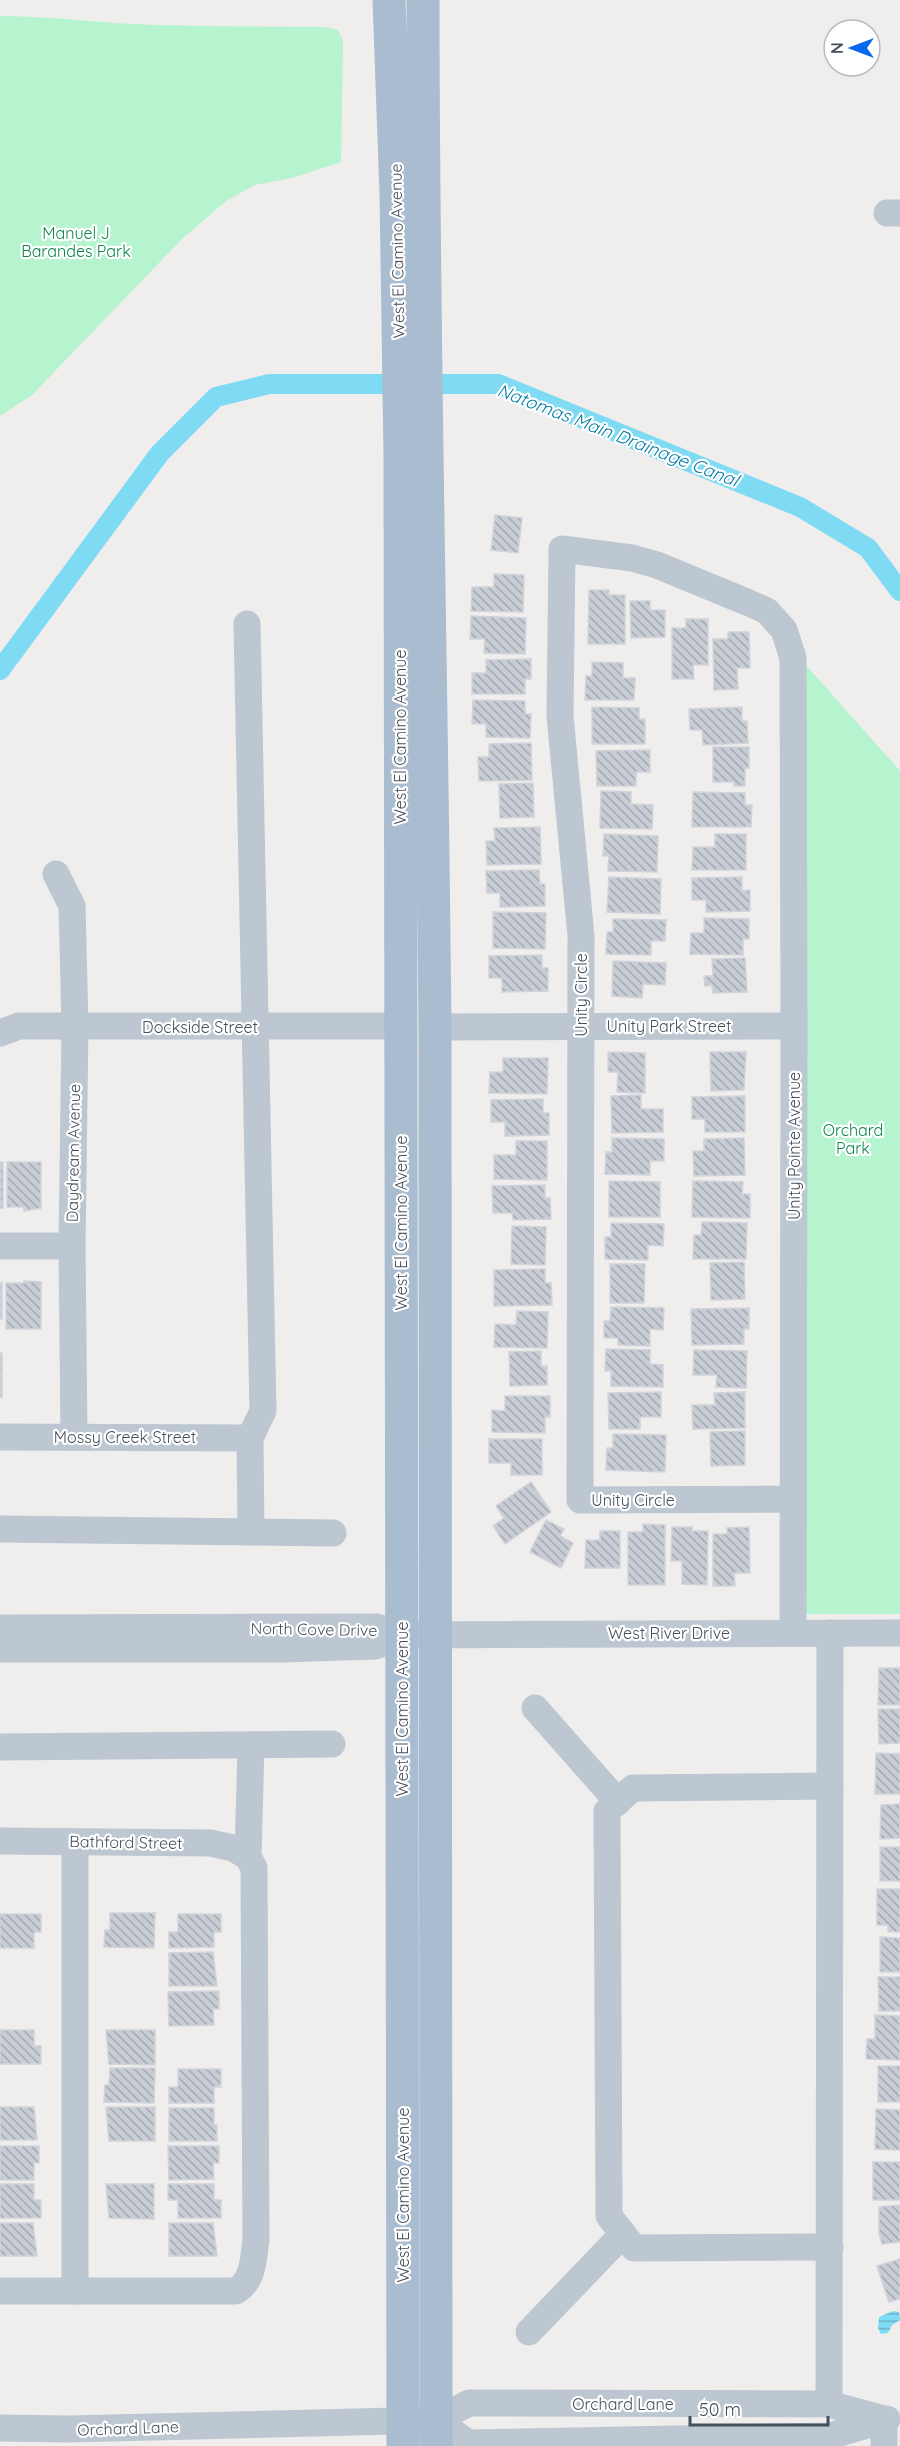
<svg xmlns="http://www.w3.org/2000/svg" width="900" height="2446" font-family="Quicksand,sans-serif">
	<defs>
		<pattern id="water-rules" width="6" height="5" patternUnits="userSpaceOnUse" patternTransform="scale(1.5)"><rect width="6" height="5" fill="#7fdaf4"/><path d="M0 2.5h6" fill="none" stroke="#6ab3c9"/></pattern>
		<pattern id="building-back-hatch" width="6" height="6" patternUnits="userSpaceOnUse" patternTransform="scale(1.5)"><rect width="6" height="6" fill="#c8ccd4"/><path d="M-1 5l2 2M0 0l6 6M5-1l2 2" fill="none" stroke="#a4a8af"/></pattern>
	</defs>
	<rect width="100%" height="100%" fill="#f0eded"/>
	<g fill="#b6f3cf">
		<path d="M0,16c38,0 76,4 114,7 70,4 140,3 210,4l14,3 5,11 -2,121 -49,16 -37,7 -29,16 -45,39 -149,155 -32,21z"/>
		<path d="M805,664l95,107v843h-95z"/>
	</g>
	<path fill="url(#water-rules)" d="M893,2311l6,1 1,8 -8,5 -4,8 -7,1 -3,-6 1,-11z"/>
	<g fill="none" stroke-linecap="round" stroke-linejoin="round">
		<path stroke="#7fdaf4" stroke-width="20" d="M0,670l160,-217 56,-56 53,-13h229l302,123 68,41 32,43"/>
	</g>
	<g fill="url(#building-back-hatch)" stroke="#d0d3da" stroke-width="1.5">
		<path d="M495,515l27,3 -4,35 -27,-3z"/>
		<path d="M494,574l30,1 -1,37 -52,-1 1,-24h22z"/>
		<path d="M589,590h20v5h16v49h-37z"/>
		<path d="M630,601h20v9h15v27l-34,1z"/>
		<path d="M471,616l55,2 -1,36 -41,-1 1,-14h-15z"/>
		<path d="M686,619h22v46h-15l1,14h-22v-51h14z"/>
		<path d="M728,632h21l1,36h-13l1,21 -24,1 -1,-51h15z"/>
		<path d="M531,659v20h-6v15h-53v-21h14v-13z"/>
		<path d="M592,662l31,1v15h12l-1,22h-49l1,-24h6z"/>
		<path d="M473,700l52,1v13h6l-1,24 -44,-1v-13h-14z"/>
		<path d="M592,707l47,1v11h6v25h-53z"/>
		<path d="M742,707v14h5l1,22 -45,2 -1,-15h-12l-1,-21z"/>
		<path d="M531,743l1,37 -53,1 -1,-24h11v-13z"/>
		<path d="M713,747h36v21h-4v18h-11v-4h-21z"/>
		<path d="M650,750v22h-14v14h-39l-1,-35z"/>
		<path d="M533,783l1,34 -34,1 -1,-34z"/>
		<path d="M601,791l30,1v12l22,1 -1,24 -52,-1z"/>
		<path d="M693,792l52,1v12h7l-1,22h-59z"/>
		<path d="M540,827l1,37 -54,1 -1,-24h9l-1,-13z"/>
		<path d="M604,834l54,2 -1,36 -49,-1 1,-15h-6z"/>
		<path d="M715,834h31v36h-54l1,-23h22z"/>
		<path d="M539,870l1,14h5v22l-45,1v-14h-13l-1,-22z"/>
		<path d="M609,877l52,2 -1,35 -53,-2z"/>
		<path d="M742,877v14l8,-1v21l-44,1v-12h-14v-22z"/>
		<path d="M493,912l53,1 -1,36 -52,-1z"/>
		<path d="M704,918l45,1v20h-6v16l-53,-1 1,-21h13z"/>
		<path d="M613,919l53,1 -1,21h-14v14l-45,-1 1,-22h6z"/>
		<path d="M542,955v13h6v23l-46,1v-14h-13v-22z"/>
		<path d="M745,958l2,34 -34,1 -1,-8 -7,1 -1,-10h9l-1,-17z"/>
		<path d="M613,961l53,2 -1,22 -22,-1 -1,14 -30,-2z"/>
		<path d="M608,1052l37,1v40l-28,-1 1,-20h-10z"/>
		<path d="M710,1052h36l-2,38 -33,1z"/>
		<path d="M503,1058h45l-1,36 -58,-1 1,-21h13z"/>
		<path d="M641,1095v14h22v23l-51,1 -1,-37z"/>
		<path d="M745,1096v36h-40v-13h-13v-22z"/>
		<path d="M543,1099v14h6v22l-44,1v-14h-14v-22z"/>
		<path d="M612,1138l52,1v22h-14v14l-45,-1 1,-22h6z"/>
		<path d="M744,1138l1,37 -51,1 -1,-25h11v-12z"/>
		<path d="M516,1141h31v39l-53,-1v-24h22z"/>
		<rect x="0" y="1162" width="3" height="46"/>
		<path d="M7,1162h34v46l-17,3v-4h-17z"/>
		<path d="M609,1181l51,1v35h-51z"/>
		<path d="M693,1181l50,1 -1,12h8v24l-58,-1z"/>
		<path d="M545,1185v13h5l1,21 -38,1 -1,-7h-19l-1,-27z"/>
		<path d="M702,1222l45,1 -1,36h-53l1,-24h7z"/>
		<path d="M611,1223l53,1 -1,22 -15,-1v15l-43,-1v-22h6z"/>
		<path d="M512,1226l34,1 -1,38 -34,-1z"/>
		<path d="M744,1262l1,37 -34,1 -1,-37z"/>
		<path d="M610,1264h35l-1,39h-34z"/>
		<path d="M545,1269v14h6l1,22 -58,1v-36z"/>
		<path d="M24,1281l17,1v47h-35v-46h18z"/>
		<rect x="0" y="1283" width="2" height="36"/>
		<path d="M611,1307l53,1 -1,22 -13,-1v17l-32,-1v-7h-14v-17h6z"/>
		<path d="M749,1308v21h-5v15l-52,1 -1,-36z"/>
		<path d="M517,1311l31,1 -1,36 -53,-1 1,-23 21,1z"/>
		<path d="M606,1349l44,1v14l13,1v22l-52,-1v-15h-6z"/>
		<path d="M694,1350l53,1 -1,37 -30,-1 1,-12h-24z"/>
		<path d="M541,1351v15h6v19l-37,1 -1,-34z"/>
		<rect x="0" y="1353" width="2" height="44"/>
		<path d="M661,1392v25h-21v12h-31l-1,-36z"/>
		<path d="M745,1392v36l-52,1 -1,-24h23l-1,-12z"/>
		<path d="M505,1396h45v21h-5v16l-53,-1v-22l13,1z"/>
		<path d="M745,1431v34l-34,1 -1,-34z"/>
		<path d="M613,1434l53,1 -1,37 -59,-2 1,-22h6z"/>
		<path d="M489,1439h53v36h-31v-12h-22z"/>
		<path d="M531,1482l20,30 -46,32 -12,-18 11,-8 -8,-12z"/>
		<path d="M546,1520l18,9 -4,7 13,7 -12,25 -31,-16z"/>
		<path d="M643,1524l22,1v60h-37v-53h15z"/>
		<path d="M672,1527h20v4h16l-1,54 -25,-1v-23h-11z"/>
		<path d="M749,1527l1,46h-16l1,13h-22v-52h14v-6z"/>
		<path d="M600,1531h20v37h-35l1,-28h14z"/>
		<path d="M879,1668h21v37h-22z"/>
		<path d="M878,1709h22v34l-21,1z"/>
		<path d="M876,1753l24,1v40h-25z"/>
		<path d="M900,1804v34l-20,1 1,-34z"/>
		<rect x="880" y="1847" width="20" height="34"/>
		<path d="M877,1889h23v43h-12v-7h-11z"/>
		<path d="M110,1913h45l-1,35 -50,-1 1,-17h5z"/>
		<path d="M0,1914h41v18h-7v16h-34z"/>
		<path d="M178,1914h43v18h-7v15l-45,1v-16h9z"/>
		<path d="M880,1937l20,1v34h-20z"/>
		<path d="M213,1952l4,34h-48v-33z"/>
		<path d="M878,1977h22v34h-21z"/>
		<path d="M219,1991v18h-6l1,16 -45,1 -1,-34z"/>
		<path d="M875,2015l25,1v44l-34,-1 1,-20h8z"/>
		<path d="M0,2030h34v16h7v18h-41z"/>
		<path d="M106,2030h49v35l-46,-1z"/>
		<rect x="878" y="2066" width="22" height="36"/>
		<path d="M110,2068h45l-1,35 -50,-1 1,-17h4z"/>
		<path d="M178,2069h43v18h-7v16h-45v-16h9z"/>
		<path d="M0,2107h34l3,33h-37z"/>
		<path d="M106,2107h49v34h-46z"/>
		<path d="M169,2108h45v17h3v16h-48z"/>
		<path d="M876,2109l24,1v40l-25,-1z"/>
		<path d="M0,2146h39v17h-5v17h-34z"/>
		<path d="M168,2146h51v17h-6l1,16 -45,1z"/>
		<rect x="873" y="2162" width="27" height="38"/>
		<path d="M0,2184h34v16h7v18h-41z"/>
		<path d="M106,2184h48v35l-45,-1z"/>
		<path d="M168,2184h46v16h7v18h-43v-18h-10z"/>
		<path d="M900,2205v37l-18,2 -3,-11v-26z"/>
		<path d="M0,2223h33l4,33h-37z"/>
		<path d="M169,2223h44l4,33h-48z"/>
		<path d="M900,2259v40l-11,3 -12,-36z"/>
	</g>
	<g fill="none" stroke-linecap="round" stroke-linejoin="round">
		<g stroke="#bcc7d1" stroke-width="27">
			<path d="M887,213h13"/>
			<path d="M247,624l16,787 -13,27 1,94"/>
			<path d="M56,874l16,32 3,121 -3,219 2,191"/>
			<path d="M435,1027l359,-1"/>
			<path d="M0,1033l19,-7h382"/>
			<path d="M0,1246h72"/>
			<path d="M0,1437l250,1"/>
			<path d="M0,1529l333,4"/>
			<path d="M0,1628l377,-1 25,8 498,-2"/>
			<path d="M793,1633l1,-607 -1,-368 -9,-28 -17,-19 -18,-8 -92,-38 -25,-7 -70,-9 -2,167 21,220 -1,564 213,-1"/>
			<path d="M0,1649h282l94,-3 25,-11"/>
			<path d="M535,1708l83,94"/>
			<path d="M0,1747l332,-3"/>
			<path d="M830,1786l-197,2 -26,23 2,405 25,32 196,-1"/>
			<path d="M0,1841l210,2 23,5 15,9"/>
			<path d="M75,1842v449"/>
			<path d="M0,2291h236c18,-11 17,-32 20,-51l-2,-372 -6,-11 3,-112"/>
			<path d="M529,2332l94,-98"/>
			<path d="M829,2404l1,-771"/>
			<path d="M436,2420l32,23 362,-7 57,-17"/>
			<path d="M0,2428l69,1 367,-9 33,-17 360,1 55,15"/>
			<path d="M884,2446v-27"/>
		</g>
		<g stroke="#aabccf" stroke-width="33">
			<path d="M389,0l7,193 4,262 3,1991"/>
			<path d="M423,0c0,344 9,688 12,1032 3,472 1,943 1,1414"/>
		</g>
	</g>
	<g text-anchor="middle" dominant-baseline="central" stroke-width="4.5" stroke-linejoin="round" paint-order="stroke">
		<g font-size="16" fill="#0d854b" stroke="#fff">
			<text x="76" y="233">Manuel J<tspan x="76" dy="18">Barandes Park</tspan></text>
			<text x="853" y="1130">Orchard<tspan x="853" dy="18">Park</tspan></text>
		</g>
		<g font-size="16" fill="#44505d" stroke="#fff">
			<text transform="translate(397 251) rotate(-91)">West El Camino Avenue</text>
			<text transform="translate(400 737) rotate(-90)">West El Camino Avenue</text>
			<text transform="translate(581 995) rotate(-90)">Unity Circle</text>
			<text x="669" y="1026">Unity Park Street</text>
			<text x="200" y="1027">Dockside Street</text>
			<text transform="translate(794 1146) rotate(-90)">Unity Pointe Avenue</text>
			<text transform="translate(73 1153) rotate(-89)">Daydream Avenue</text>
			<text transform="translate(401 1223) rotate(-90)">West El Camino Avenue</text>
			<text x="125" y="1437">Mossy Creek Street</text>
			<text x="633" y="1500">Unity Circle</text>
			<text transform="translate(314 1629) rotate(1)">North Cove Drive</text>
			<text x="669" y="1633">West River Drive</text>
			<text transform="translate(402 1709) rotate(-90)">West El Camino Avenue</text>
			<text transform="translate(126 1842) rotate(1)">Bathford Street</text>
			<text transform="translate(403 2195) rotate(-90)">West El Camino Avenue</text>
			<text x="623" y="2404">Orchard Lane</text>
			<text transform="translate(128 2428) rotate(-2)">Orchard Lane</text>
		</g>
		<g font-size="18" font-style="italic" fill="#027ea3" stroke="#fff">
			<text transform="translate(618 435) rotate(21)">Natomas Main Drainage Canal</text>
		</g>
	</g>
	<g transform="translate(852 48) rotate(270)"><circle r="28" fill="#ffffff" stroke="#b4b9be" stroke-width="1.5"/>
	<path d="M0-4.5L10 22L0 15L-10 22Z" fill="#0769f0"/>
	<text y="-9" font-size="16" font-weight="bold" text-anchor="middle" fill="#44505d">N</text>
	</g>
	<path d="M690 2416v9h138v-9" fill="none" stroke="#44505d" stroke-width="3"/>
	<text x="699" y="2416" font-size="18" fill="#44505d" stroke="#ffffff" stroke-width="4.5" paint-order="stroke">50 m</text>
</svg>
